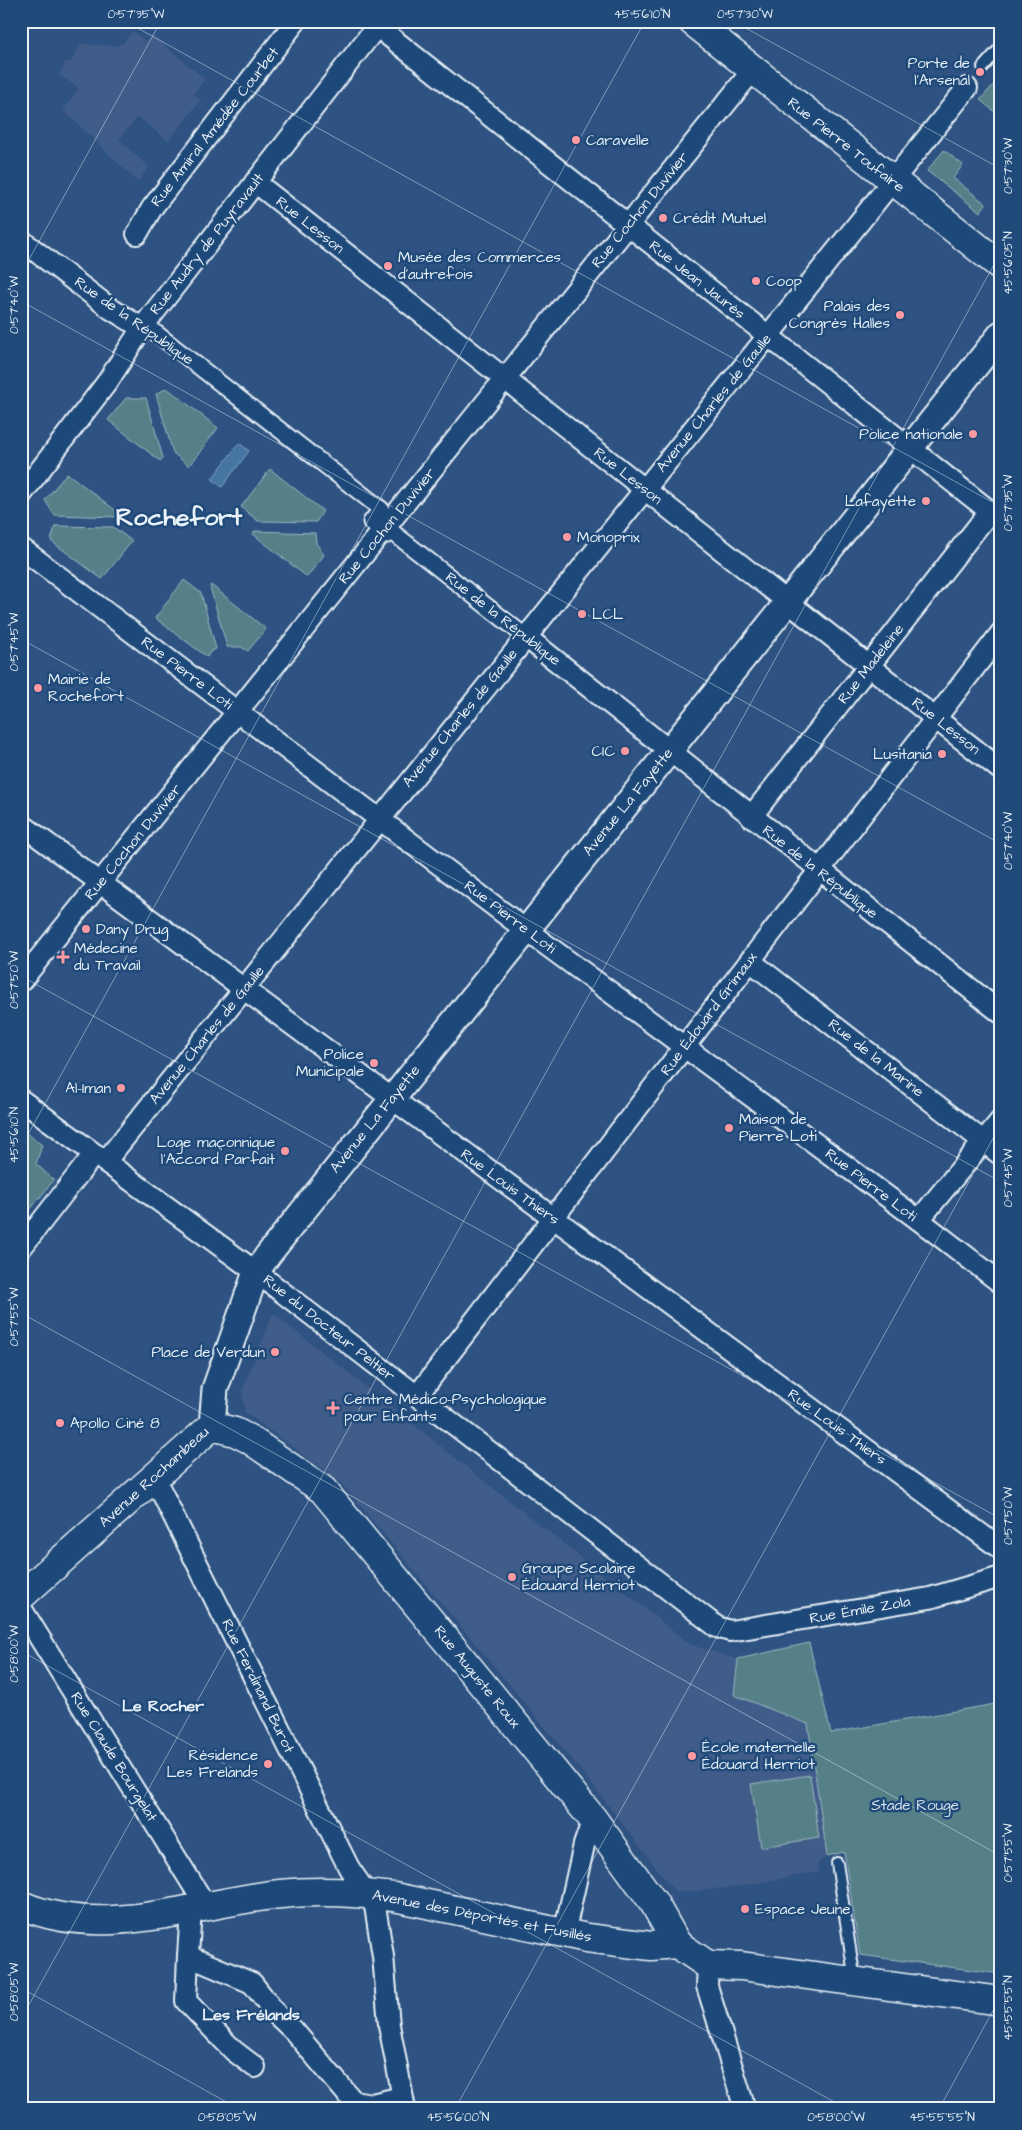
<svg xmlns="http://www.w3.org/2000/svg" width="1022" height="2130" font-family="'Architects Daughter',sans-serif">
	<rect width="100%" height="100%" fill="#2e5281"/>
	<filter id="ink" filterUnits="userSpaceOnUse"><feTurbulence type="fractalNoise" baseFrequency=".02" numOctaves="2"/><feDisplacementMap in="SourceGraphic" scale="10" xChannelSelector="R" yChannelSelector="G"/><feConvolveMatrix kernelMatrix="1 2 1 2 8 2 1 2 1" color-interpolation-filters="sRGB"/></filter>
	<g filter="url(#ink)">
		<g fill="#415c89">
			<path d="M133,31l13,11 6,-7 53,44 -12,15 8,6 -33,41 -30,-24 -19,22 30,28 -11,15 -75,-72 16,-22 -20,-13 7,-13h5l9,-18 35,2 8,-3z"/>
			<path d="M273,1313l418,332 47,14 -4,36 74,29 19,132 -9,8 1,8 -84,15 -59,6 -92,-119 -244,-292 -95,-70 -3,-21z"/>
		</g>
		<g fill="#558088" stroke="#9eb8c0">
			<path d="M996,82l5,4v31l-21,-17z"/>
			<path d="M944,150l19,15 -10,13 33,26 -6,8 -53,-41z"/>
			<path d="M167,388l51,40 -29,38 -16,-13 -17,-59z"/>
			<path d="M126,398h20l17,60 -3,3 -52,-41z"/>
			<path d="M270,469l53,42 -7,11 -58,-1 -17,-14z"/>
			<path d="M67,473l52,40 -1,4 -64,-2 -9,-15z"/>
			<path d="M55,526l58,1 19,14 -30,38 -51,-38z"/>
			<path d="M255,531l60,2 1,10 8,12 -17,22 -54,-43z"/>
			<path d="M184,580l17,13 15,56 -6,3 -3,5 -52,-39z"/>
			<path d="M211,585l55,44 -18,22 -7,-4h-14l-17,-60z"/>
			<path d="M21,1129l21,16 -6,19 18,16 -33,41z"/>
			<path d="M809,1643l22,90 170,-30v271l-141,-19 -16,-103 -17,4 -19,-132 -74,-29 4,-36z"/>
			<path d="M810,1775l9,63 -58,9 -10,-63z"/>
		</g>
		<path fill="#4474a0" stroke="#86a6c3" d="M239,443l10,8 -27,36 -10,-8z"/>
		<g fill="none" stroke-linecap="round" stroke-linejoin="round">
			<defs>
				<g id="service">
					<path d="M983,67l18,-20"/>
					<path d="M837,1863l18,118"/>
				</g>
				<path id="pedestrian" d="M142,328l10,2 229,179 -10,13 17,13 3,-4 135,106"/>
				<g id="minor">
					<path d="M370,21l631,499"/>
					<path d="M255,182l746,588"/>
					<path d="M137,234l15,-26 144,-187"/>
					<path d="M21,240l90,69 31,19"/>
					<path d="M21,495l87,-114 34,-53 239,-307"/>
					<path d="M21,548l505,382 393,290 82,63"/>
					<path d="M526,637l475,376"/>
					<path d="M751,817l239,-306"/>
					<path d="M21,824l980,725"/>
					<path d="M750,961l251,194"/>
					<path d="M21,981l731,-910"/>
					<path d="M21,1100l235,172 461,355 13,4 200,-33 71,-21"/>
					<path d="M105,1162l862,-1074"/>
					<path d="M919,1220l82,-100"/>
					<path d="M21,1248l73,-94"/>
					<path d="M417,1396l584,-763"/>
					<path d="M154,1477l195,391 26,38 8,50 6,69 16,84"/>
					<path d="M21,1608l185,298"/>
					<path d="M191,1909l-3,47 64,27 25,32 17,16 59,70 19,3 30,-7"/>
					<path d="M564,1934l20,-89 9,-26"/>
					<path d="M188,1956l-2,45 48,50 21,16"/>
					<path d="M708,1965l-1,21 38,123"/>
				</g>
				<path id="tertiary" d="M212,1426l3,-37 41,-117 12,-17 733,-921"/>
				<g id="secondary">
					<path d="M692,21l309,245"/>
					<path d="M21,1905c83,36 174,-2 259,-11 37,-4 76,-2 114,3l193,41 64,8 26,-2"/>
				</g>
				<path id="primary" d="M21,1596l191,-170 23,6 14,7 74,51 270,329 61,84 23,41 31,21 33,1 260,35"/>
			</defs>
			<use href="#service" stroke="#e8f1f8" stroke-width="14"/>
			<use href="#pedestrian" stroke="#e8f1f8" stroke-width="19"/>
			<use href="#minor" stroke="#e8f1f8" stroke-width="24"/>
			<use href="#tertiary" stroke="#e8f1f8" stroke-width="29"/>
			<use href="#secondary" stroke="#e8f1f8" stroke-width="31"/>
			<use href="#primary" stroke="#e8f1f8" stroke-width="31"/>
			<use href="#service" stroke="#1f4a7a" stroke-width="10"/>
			<use href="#pedestrian" stroke="#1f4a7a" stroke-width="15"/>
			<use href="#minor" stroke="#1f4a7a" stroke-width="20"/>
			<use href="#tertiary" stroke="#1f4a7a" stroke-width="25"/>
			<use href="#secondary" stroke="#1f4a7a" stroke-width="28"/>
			<use href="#primary" stroke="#1f4a7a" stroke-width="28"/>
		</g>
	</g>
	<path fill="none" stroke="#e8f1f8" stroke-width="1" stroke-opacity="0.45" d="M125,21l876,486M733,21l268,148M21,274l140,-253M21,301l980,543M21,639l980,543M21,976l980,543M21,1147l624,-1126M21,1313l980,543M21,1651l826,458M21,1988l218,121M21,2019l980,-1767M455,2109l546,-985M939,2109l62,-113"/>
	<g fill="#ff9aa2" stroke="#1f4a7a" stroke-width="2">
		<circle cx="980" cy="72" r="5"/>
		<circle cx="576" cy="140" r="5"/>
		<circle cx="663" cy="218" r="5"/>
		<circle cx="388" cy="266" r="5"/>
		<circle cx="756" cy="281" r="5"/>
		<circle cx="900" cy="315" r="5"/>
		<circle cx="973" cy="434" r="5"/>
		<circle cx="926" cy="501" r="5"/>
		<circle cx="567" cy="537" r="5"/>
		<circle cx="582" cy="614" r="5"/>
		<circle cx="38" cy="688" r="5"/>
		<circle cx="625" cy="751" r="5"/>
		<circle cx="942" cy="754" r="5"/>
		<circle cx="86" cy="929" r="5"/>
		<path d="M60.5 949.5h5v5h5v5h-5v5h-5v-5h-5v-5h5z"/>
		<circle cx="374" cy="1063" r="5"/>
		<circle cx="121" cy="1088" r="5"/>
		<circle cx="729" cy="1128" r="5"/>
		<circle cx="285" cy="1151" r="5"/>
		<circle cx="275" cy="1352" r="5"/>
		<path d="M330.5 1400.5h5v5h5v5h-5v5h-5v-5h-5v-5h5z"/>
		<circle cx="60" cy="1423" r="5"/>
		<circle cx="512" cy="1577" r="5"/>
		<circle cx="692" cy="1756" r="5"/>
		<circle cx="268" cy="1764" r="5"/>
		<circle cx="745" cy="1909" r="5"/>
	</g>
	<g text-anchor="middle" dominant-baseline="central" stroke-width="5" stroke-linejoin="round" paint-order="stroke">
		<g font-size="15" fill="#e8f1f8" stroke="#1f4a7a" text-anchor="start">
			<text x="970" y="63" text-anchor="end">Porte de<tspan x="970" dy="17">l'Arsenal</tspan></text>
			<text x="586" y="140">Caravelle</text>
			<text x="673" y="218">Crédit Mutuel</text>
			<text x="398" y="257">Musée des Commerces<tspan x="398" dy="17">d'autrefois</tspan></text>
			<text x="766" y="281">Coop</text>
			<text x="890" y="306" text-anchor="end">Palais des<tspan x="890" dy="17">Congrès Halles</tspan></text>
			<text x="963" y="434" text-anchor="end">Police nationale</text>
			<text x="916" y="501" text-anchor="end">Lafayette</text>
			<text x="577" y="537">Monoprix</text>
			<text x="592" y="614">LCL</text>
			<text x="48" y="679">Mairie de<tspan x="48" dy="17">Rochefort</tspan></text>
			<text x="615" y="751" text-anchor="end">CIC</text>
			<text x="932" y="754" text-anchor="end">Lusitania</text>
			<text x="96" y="929">Dany Drug</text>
			<text x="74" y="948">Médecine<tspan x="74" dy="17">du Travail</tspan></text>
			<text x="364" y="1054" text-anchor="end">Police<tspan x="364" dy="17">Municipale</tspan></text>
			<text x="111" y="1088" text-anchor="end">Al-Iman</text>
			<text x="739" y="1119">Maison de<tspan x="739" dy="17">Pierre Loti</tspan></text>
			<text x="275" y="1142" text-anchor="end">Loge maçonnique<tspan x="275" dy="17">l'Accord Parfait</tspan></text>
			<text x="265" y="1352" text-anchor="end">Place de Verdun</text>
			<text x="344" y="1399">Centre Médico-Psychologique<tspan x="344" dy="17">pour Enfants</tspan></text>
			<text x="70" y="1423">Apollo Ciné 8</text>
			<text x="522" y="1568">Groupe Scolaire<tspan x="522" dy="17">Édouard Herriot</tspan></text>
			<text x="702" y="1747">École maternelle<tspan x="702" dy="17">Édouard Herriot</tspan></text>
			<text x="258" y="1755" text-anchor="end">Résidence<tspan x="258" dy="17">Les Frelands</tspan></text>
			<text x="755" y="1909">Espace Jeune</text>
		</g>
		<g font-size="15" fill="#e8f1f8" stroke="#1f4a7a">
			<text transform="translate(215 127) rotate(-52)">Rue Amiral Amédée Courbet</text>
			<text transform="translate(846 145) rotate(38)">Rue Pierre Toufaire</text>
			<text transform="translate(640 210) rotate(-51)">Rue Cochon Duvivier</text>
			<text transform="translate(310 225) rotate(38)">Rue Lesson</text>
			<text transform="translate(207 244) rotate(-52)">Rue Audry de Puyravault</text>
			<text transform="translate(697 280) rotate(38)">Rue Jean Jaurès</text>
			<text transform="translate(134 321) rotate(35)">Rue de la République</text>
			<text transform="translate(714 403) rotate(-51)">Avenue Charles de Gaulle</text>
			<text transform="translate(628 476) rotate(38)">Rue Lesson</text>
			<text transform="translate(387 526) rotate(-51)">Rue Cochon Duvivier</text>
			<text transform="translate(503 619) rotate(38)">Rue de la République</text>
			<text transform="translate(871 664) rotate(-52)">Rue Madeleine</text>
			<text transform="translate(187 673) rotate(37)">Rue Pierre Loti</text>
			<text transform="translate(460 718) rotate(-51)">Avenue Charles de Gaulle</text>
			<text transform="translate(946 726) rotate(38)">Rue Lesson</text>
			<text transform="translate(628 802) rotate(-51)">Avenue La Fayette</text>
			<text transform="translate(133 842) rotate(-51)">Rue Cochon Duvivier</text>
			<text transform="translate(820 872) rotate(38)">Rue de la République</text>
			<text transform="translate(510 917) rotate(37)">Rue Pierre Loti</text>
			<text transform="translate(709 1014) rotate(-53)">Rue Édouard Grimaux</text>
			<text transform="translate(207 1035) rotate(-51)">Avenue Charles de Gaulle</text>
			<text transform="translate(876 1058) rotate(38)">Rue de la Marine</text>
			<text transform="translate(375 1119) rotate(-51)">Avenue La Fayette</text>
			<text transform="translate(871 1185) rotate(37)">Rue Pierre Loti</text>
			<text transform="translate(510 1187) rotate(36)">Rue Louis Thiers</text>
			<text transform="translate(329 1328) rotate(38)">Rue du Docteur Peltier</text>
			<text transform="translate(837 1427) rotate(36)">Rue Louis Thiers</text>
			<text transform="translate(154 1477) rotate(-42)">Avenue Rochambeau</text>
			<text transform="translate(860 1610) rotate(-10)">Rue Émile Zola</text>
			<text transform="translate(477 1677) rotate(51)">Rue Auguste Roux</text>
			<text transform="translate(258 1686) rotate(64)">Rue Ferdinand Burot</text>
			<text transform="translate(114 1757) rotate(58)">Rue Claude Bourgelat</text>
			<text transform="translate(482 1916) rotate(11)">Avenue des Déportés et Fusillés</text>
		</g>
		<g font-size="15" fill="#d2e0e7" stroke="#1f4a7a">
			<text x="915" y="1805">Stade Rouge</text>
		</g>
		<g font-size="16" font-weight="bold" fill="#e8f1f8" stroke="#1f4a7a">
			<text x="163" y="1706">Le Rocher</text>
			<text x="251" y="2015">Les Frélands</text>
		</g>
		<g font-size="25" font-weight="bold" fill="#e8f1f8" stroke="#1f4a7a">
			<text x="179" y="517">Rochefort</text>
		</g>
	</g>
	<rect width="1022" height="2130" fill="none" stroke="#1f4a7a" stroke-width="55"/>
	<rect x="28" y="28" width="966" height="2074" fill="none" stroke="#e8f1f8" stroke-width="2"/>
	<g font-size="12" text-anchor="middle" fill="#e8f1f8">
		<text x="136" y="18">0°57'35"W</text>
		<text x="642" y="18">45°56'10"N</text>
		<text x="745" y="18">0°57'30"W</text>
		<text transform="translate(1008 166) rotate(-90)" y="4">0°57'30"W</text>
		<text transform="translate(1008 263) rotate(-90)" y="4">45°56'05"N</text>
		<text transform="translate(14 305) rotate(-90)" y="4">0°57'40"W</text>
		<text transform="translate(1008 503) rotate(-90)" y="4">0°57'35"W</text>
		<text transform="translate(14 642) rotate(-90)" y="4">0°57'45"W</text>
		<text transform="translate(1008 841) rotate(-90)" y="4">0°57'40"W</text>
		<text transform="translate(14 980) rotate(-90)" y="4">0°57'50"W</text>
		<text transform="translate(14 1135) rotate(-90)" y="4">45°56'10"N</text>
		<text transform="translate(1008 1178) rotate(-90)" y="4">0°57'45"W</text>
		<text transform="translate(14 1317) rotate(-90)" y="4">0°57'55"W</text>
		<text transform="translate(1008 1516) rotate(-90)" y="4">0°57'50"W</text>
		<text transform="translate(14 1654) rotate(-90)" y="4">0°58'00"W</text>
		<text transform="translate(1008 1853) rotate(-90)" y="4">0°57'55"W</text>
		<text transform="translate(14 1992) rotate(-90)" y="4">0°58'05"W</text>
		<text transform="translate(1008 2008) rotate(-90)" y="4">45°55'55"N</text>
		<text x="227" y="2121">0°58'05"W</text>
		<text x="458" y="2121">45°56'00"N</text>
		<text x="836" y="2121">0°58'00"W</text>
		<text x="942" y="2121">45°55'55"N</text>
	</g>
</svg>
